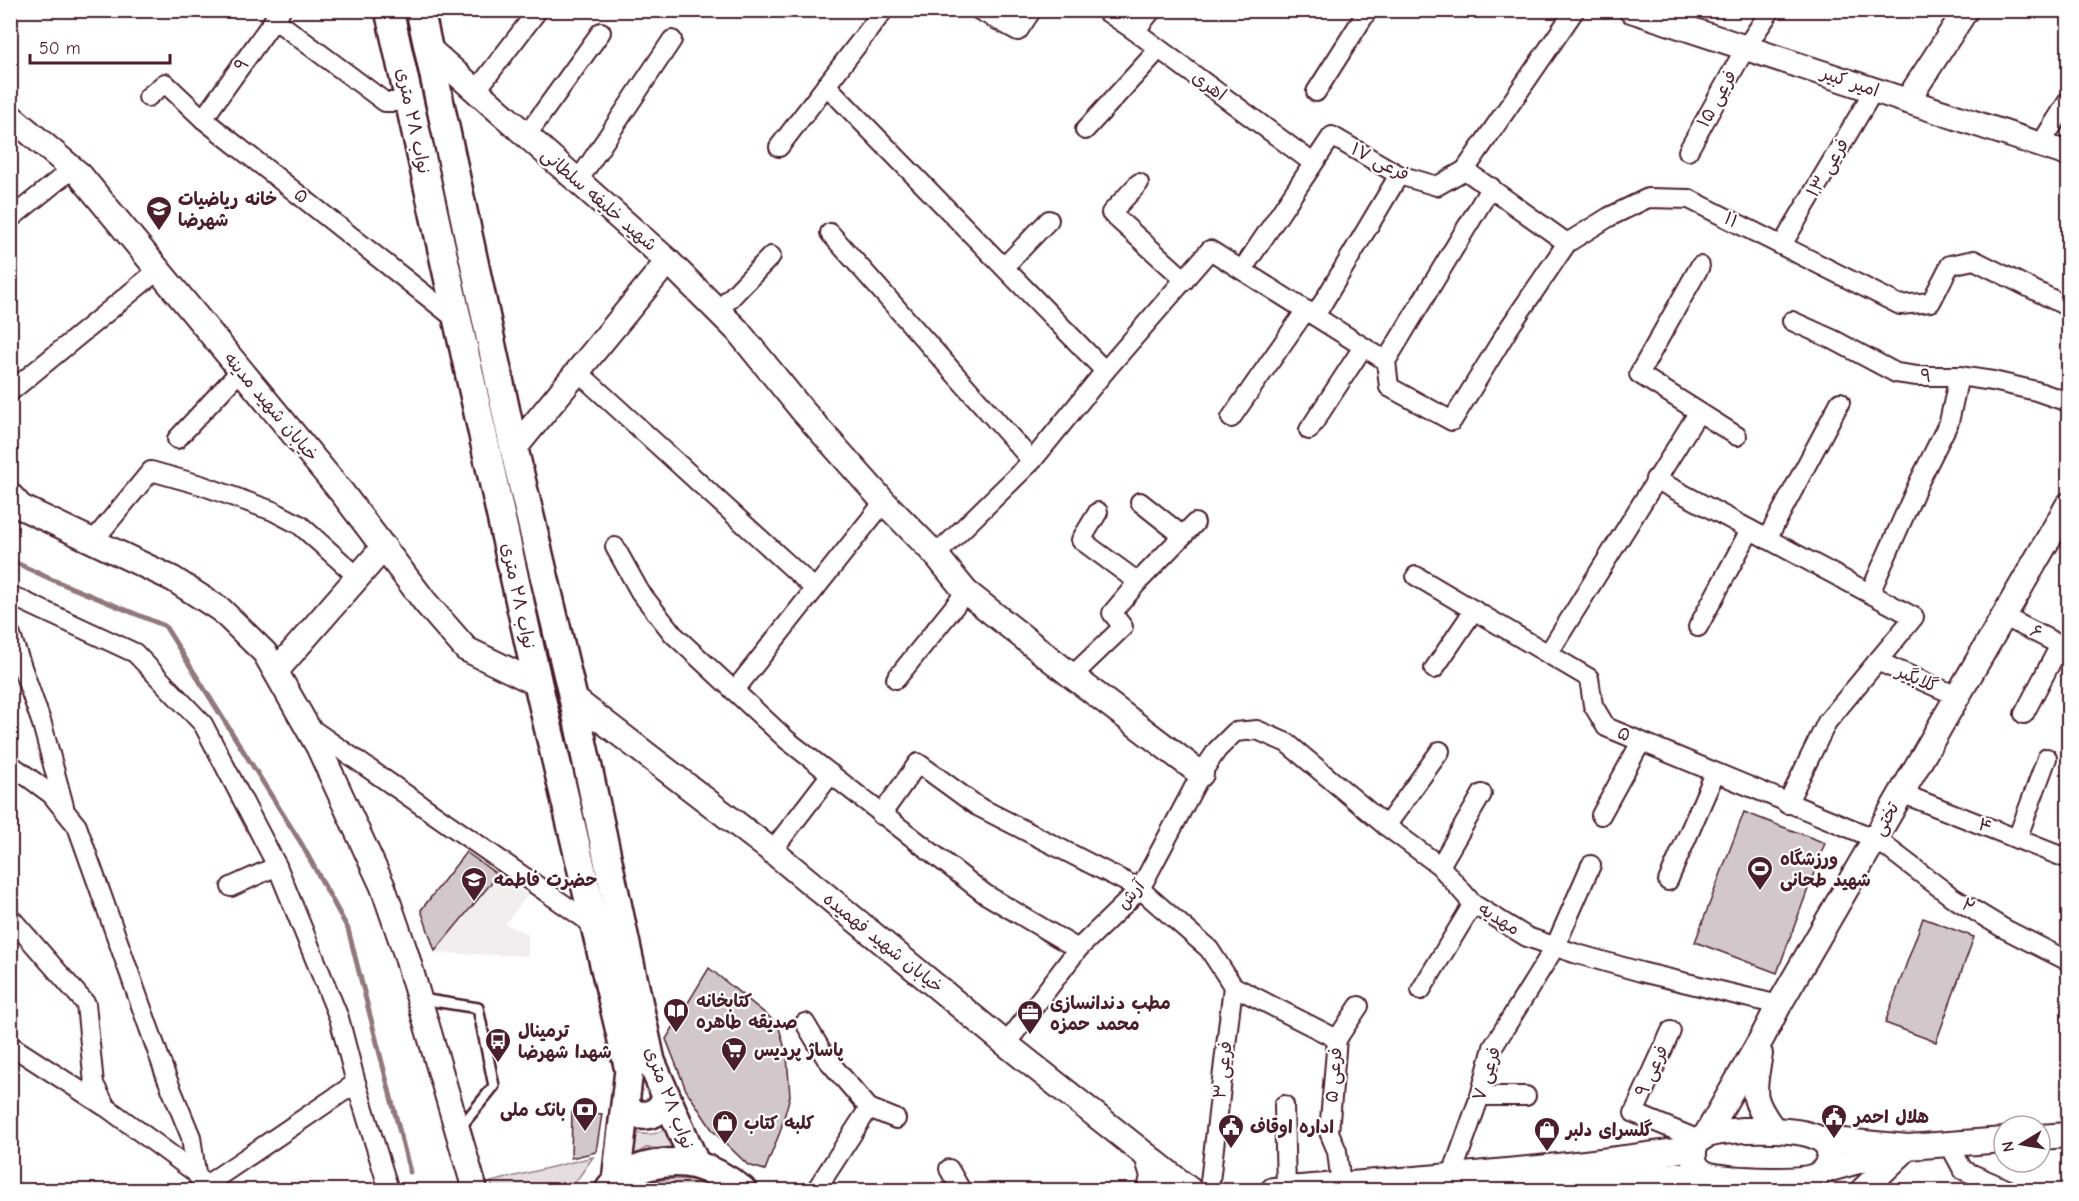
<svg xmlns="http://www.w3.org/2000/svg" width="2079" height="1201" font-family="'Comic Neue','Playpen Sans Arabic',sans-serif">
	<rect width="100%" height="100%" fill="#fff"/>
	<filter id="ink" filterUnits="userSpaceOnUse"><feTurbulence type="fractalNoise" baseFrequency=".0167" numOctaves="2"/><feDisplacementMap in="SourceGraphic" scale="12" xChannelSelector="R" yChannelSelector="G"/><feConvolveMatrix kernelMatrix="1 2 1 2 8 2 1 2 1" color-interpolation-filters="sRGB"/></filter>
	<g filter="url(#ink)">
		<path fill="#f2eeef" d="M466,852l62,43 -23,29 23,10v22l-92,-3 -15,-43z"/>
		<g fill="#e5dee0" stroke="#987e86" stroke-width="1.5">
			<path d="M670,1126l8,23 -32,-1 -17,10v-28c15,7 28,6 41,-4z"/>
			<path d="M593,1157l-16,23 -14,10h-70l-2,-8z"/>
			<path d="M671,1179l21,1 23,10h-83l16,-8z"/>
		</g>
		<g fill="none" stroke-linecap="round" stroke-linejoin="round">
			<path stroke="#91787e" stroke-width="5" d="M10,560l43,20 112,46 136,217 47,86 62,243"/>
		</g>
		<g fill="#d2c7cb" stroke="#4a1f2b" stroke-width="1.5">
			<path d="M1744,812l81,31 -48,130 -82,-31z"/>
			<path d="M466,852l32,23 -63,76 -14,-41z"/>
			<path d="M1923,918l51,19 -38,105 -51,-19z"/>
			<path d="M709,968l69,56 9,32 3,40 -10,36 -15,38 -17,-5 -35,-34 -27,-41 -20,-51z"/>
			<path d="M572,1112l30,2 -6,38 -25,6z"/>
		</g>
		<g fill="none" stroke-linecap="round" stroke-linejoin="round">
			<defs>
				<path id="lane" d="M421,999l57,9 16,78 -35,43"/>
				<g id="street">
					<path d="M979,10l39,21 14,-21"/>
					<path d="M1104,10l31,21 178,132"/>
					<path d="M274,19l111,83h24"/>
					<path d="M1135,31l17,-21"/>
					<path d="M826,85l279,286"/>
					<path d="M476,91l59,-77"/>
					<path d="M1316,92l52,-82"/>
					<path d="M148,97l17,-14 38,36 254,201"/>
					<path d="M203,119l78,-109"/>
					<path d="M1085,130l74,-81"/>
					<path d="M526,136l75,-104"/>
					<path d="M2040,145l28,-44"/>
					<path d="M779,147l105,-137"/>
					<path d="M1688,151l58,-104 25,-37"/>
					<path d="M1465,170l102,73"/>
					<path d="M578,181l94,-141"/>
					<path d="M1139,183l-28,30 74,67"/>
					<path d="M1491,187l-105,174 3,26 63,34 57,-93 58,-85 42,-26 39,-19 41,1 211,106 31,-3 19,-37 24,-5 94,47"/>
					<path d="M10,219l62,-50"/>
					<path d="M830,233l202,228"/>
					<path d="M1782,245l92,-155"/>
					<path d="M1700,266l-61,108 98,62"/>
					<path d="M1004,267l45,-47"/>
					<path d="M1242,270l90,-134 67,39 38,11 28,-16 110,-160"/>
					<path d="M718,311l53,-55"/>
					<path d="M1315,316l84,-141"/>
					<path d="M1792,321l42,19 62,33 21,3h42l34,5 43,10 32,11"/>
					<path d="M577,371l238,218"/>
					<path d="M10,392l147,-121"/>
					<path d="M1231,418l75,-108"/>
					<path d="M1309,430l54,-83"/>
					<path d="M177,439l64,-69"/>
					<path d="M1655,479l259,138 -87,105 -40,82"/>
					<path d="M1140,502l43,34"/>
					<path d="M1098,512l-17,28 57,42"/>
					<path d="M1767,539l73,-137"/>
					<path d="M94,540l57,-69 50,14 72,26 27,14 58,52"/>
					<path d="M615,547l25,45 33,42 114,106 198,154 93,55"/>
					<path d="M936,555l96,-94 73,-90 105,-121 176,111"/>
					<path d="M1416,576l173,102 4,27 13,22 270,112 76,58 51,31 65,33"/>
					<path d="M1870,593l50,-113 29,-58 10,-46"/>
					<path d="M10,595l125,58 68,71 74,142 62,152 17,65 33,107"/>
					<path d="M2003,616l65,33"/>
					<path d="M1698,627l52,-97"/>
					<path d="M10,633l32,91 22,82"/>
					<path d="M1548,654l150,-241"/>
					<path d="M1877,661l80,35"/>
					<path d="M1434,669l40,-59"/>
					<path d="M1072,676l51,-49 -11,-14 26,-31 57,-59"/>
					<path d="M896,679l70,-87"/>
					<path d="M734,691l150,-189"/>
					<path d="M2024,714l36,-69"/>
					<path d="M309,727l286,199"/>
					<path d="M10,764l41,30 26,32 89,250 25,61 5,36 9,17"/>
					<path d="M1901,793l167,66"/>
					<path d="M881,815l37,-52 59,43 163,83 69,60 24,37 104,53"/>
					<path d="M1601,815l40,-73"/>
					<path d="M1386,826l54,-75"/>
					<path d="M2017,839l30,-81"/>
					<path d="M772,851l59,-77"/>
					<path d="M1440,866l42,-72"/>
					<path d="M1668,881l47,-108"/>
					<path d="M231,887l46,-21"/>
					<path d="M10,917l76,87 8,80 12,23 90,66"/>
					<path d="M1421,990l52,-86"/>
					<path d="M805,1023l21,35 43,50 27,11"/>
					<path d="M1671,1031l-37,82 65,27"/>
					<path d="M1006,1044l72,-95 62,-60 61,-115 16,-24 18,-18 22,-2 30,13 99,83 54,40 33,38 54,33 47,16 67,19 138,33"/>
					<path d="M10,1045l94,61"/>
					<path d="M1480,1096h46"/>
					<path d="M1284,1105l2,84"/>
					<path d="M1949,1144l14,26 46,20"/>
					<path d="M949,1169l12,21"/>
					<path d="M1451,1177l29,-81 13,-49 62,-100 36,-82"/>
					<path d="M1341,1185l-4,-34 -8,-19 8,-93 22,-33"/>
					<path d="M203,1187l153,-104"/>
					<path d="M816,1190l53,-82"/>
					<path d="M1209,1190l24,-204"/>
				</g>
				<g id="secondary">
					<path d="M1631,10l437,144"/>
					<path d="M429,49l239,212 69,69 65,80 82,92 52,53 30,37 106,84 129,98"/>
					<path d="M1907,101l59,-91"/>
					<path d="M10,116l70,59 263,319 82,108 41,47 72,35"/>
					<path d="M514,449l154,-188"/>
					<path d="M10,495l11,12 152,72 48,31 44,43 53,93 65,141 23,67 69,236"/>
					<path d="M276,671l108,-124"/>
					<path d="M573,698l199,153 234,193 184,146"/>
					<path d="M1760,1054c-7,38 -10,44 14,76"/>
					<path d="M1743,1130c20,0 98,-5 85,32 -3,8 -9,13 -16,15 -15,5 -92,3 -105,-3 -7,-3 -13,-9 -13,-17 -2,-27 30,-25 49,-27z"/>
					<path d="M1706,1135l57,-99 16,-31 289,-500"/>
					<path d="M2040,1137l28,-2"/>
					<path d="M1821,1139l87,8 96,-7"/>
					<path d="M1147,1156l6,20 -3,14"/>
					<path d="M1823,1171l71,-20"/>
					<path d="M1273,1190c141,-11 282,-20 421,-42"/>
					<path d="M1473,1190l204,-15 33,1"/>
					<path d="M1863,1190l43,-41"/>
				</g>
				<g id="primary">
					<path d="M389,10l149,674 91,386 -13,111"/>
					<path d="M420,10l94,439 59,249 78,363 45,104"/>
					<path d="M625,1108c15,12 34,9 41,-10"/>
					<path d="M609,1190c17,-24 60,-32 87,-25 17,5 33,15 46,25"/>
				</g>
			</defs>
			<use href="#lane" stroke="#4a1f2b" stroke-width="14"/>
			<use href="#street" stroke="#4a1f2b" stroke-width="22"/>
			<use href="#secondary" stroke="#4a1f2b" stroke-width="28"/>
			<use href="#primary" stroke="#4a1f2b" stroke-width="32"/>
			<use href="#lane" stroke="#fff" stroke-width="9"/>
			<use href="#street" stroke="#fff" stroke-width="18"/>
			<use href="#secondary" stroke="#fff" stroke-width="24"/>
			<use href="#primary" stroke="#fff" stroke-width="27"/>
		</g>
	</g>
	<defs>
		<symbol id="school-pin" viewBox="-11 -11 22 30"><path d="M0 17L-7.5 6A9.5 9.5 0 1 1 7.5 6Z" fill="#4a1f2b" stroke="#fff"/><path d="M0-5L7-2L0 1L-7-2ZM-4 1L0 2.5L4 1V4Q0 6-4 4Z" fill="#fff"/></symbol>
		<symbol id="stadium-pin" viewBox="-11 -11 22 30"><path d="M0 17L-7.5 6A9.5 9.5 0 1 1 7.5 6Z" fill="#4a1f2b" stroke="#fff"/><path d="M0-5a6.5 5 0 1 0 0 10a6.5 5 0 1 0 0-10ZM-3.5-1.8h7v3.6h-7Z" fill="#fff"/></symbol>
		<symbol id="library-pin" viewBox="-11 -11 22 30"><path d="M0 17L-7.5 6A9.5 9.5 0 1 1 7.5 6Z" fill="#4a1f2b" stroke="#fff"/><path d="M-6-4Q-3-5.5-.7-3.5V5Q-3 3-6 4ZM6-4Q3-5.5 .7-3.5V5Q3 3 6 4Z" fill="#fff"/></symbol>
		<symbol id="office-pin" viewBox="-11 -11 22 30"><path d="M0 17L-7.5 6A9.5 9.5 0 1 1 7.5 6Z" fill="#4a1f2b" stroke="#fff"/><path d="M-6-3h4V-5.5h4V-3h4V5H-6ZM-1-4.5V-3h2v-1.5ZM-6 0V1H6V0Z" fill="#fff"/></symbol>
		<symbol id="bus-pin" viewBox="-11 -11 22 30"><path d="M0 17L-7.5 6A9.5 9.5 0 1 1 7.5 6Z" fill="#4a1f2b" stroke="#fff"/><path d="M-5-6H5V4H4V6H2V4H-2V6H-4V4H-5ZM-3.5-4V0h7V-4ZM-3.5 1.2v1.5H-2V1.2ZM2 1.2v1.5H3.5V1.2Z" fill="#fff"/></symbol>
		<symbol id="supermarket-pin" viewBox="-11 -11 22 30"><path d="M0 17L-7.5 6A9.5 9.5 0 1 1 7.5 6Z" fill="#4a1f2b" stroke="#fff"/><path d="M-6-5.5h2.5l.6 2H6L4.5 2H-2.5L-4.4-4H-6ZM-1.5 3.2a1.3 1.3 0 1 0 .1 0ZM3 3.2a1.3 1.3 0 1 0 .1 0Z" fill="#fff"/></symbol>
		<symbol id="bank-pin" viewBox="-11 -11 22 30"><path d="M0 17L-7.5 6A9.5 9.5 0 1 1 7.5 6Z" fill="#4a1f2b" stroke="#fff"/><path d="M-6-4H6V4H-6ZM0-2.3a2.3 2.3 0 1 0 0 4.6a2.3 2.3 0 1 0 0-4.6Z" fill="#fff"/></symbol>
		<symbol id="civic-pin" viewBox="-11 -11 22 30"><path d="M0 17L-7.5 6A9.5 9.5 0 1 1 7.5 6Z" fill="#4a1f2b" stroke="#fff"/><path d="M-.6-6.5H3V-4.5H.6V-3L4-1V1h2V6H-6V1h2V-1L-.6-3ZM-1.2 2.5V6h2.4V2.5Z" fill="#fff"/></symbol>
		<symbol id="shop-pin" viewBox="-11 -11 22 30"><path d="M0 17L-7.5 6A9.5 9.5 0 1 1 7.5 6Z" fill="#4a1f2b" stroke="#fff"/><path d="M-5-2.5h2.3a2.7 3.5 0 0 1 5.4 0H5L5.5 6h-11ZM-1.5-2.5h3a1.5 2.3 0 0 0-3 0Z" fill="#fff"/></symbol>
	</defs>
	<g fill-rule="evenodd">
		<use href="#school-pin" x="144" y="194" width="30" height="40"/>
		<use href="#stadium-pin" x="1745" y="854" width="30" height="40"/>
		<use href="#school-pin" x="459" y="865" width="30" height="40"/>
		<use href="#library-pin" x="661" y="996" width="30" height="40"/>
		<use href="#office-pin" x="1015" y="998" width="30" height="40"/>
		<use href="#bus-pin" x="483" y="1026" width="30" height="40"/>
		<use href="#supermarket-pin" x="719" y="1035" width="30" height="40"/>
		<use href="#bank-pin" x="570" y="1095" width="30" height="40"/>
		<use href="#civic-pin" x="1819" y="1102" width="30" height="40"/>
		<use href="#shop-pin" x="710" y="1108" width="30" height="40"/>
		<use href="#civic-pin" x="1216" y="1112" width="30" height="40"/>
		<use href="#shop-pin" x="1532" y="1115" width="30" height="40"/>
	</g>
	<g text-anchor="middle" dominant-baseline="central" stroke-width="4.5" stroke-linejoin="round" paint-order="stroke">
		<g font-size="18" fill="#4a1f2b" stroke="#fff">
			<text transform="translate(242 65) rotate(-54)">۹</text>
			<text transform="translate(1850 82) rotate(19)">امیر کبیر</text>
			<text transform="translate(1209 86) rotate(36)">اهری</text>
			<text transform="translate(1717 99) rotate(-61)">فرعی ۱۵</text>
			<text transform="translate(413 121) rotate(78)">نواب ۲۸ متری</text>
			<text transform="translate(1380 162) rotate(27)">فرعی ۱۷</text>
			<text transform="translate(1828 168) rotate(-59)">فرعی ۱۳</text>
			<text transform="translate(301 196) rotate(38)">۵</text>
			<text transform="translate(599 200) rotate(41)">شهید خلیفه سلطانی</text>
			<text transform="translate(1731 220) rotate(27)">۱۱</text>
			<text transform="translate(1926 376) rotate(1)">۹</text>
			<text transform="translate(271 407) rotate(50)">خیابان شهید مدینه</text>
			<text transform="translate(518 596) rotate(78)">نواب ۲۸ متری</text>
			<text transform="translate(2036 632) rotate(27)">۶</text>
			<text transform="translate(1917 679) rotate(24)">گلابگیر</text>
			<text transform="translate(1624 734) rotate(23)">۵</text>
			<text transform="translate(1886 819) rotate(-61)">تختی</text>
			<text transform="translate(1985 826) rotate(22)">۴</text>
			<text transform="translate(1131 895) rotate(-49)">آرش</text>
			<text transform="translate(1968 906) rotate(32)">۲</text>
			<text transform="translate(1499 919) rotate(32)">مهدیه</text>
			<text transform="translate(883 943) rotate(39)">خیابان شهید فهمیده</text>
			<text transform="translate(1223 1070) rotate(-83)">فرعی ۳</text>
			<text transform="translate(1652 1071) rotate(-65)">فرعی ۹</text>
			<text transform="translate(1487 1074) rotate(-72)">فرعی ۷</text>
			<text transform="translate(1334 1075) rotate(-85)">فرعی ۵</text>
			<text transform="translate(669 1098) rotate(69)">نواب ۲۸ متری</text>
		</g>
		<g font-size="18" font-weight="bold" fill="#4a1f2b" stroke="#fff" text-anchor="start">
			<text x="178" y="199">خانه ریاضیات<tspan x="178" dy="21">شهرضا</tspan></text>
			<text x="1780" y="859">ورزشگاه<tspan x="1780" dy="21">شهید طحانی</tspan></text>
			<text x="494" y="880">حضرت فاطمه</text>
			<text x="696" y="1001">کتابخانه<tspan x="696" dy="21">صدیقه طاهره</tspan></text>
			<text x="1050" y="1003">مطب دندانسازی<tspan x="1050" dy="21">محمد حمزه</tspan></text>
			<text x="518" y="1031">ترمینال<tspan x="518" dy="21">شهدا شهرضا</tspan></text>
			<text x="754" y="1050">پاساژ پردیس</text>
			<text x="566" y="1110" text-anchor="end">بانک ملی</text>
			<text x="1854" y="1117">هلال احمر</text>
			<text x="744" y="1123">کلبه کتاب</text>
			<text x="1250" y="1127">اداره اوقاف</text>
			<text x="1566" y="1130">گلسرای دلبر</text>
		</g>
	</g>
	<rect width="2079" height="1201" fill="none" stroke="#fff" stroke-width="36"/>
	<rect x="18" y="18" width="2043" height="1165" fill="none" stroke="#4a1f2b" stroke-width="2" filter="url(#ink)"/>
	<g transform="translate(2022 1144) rotate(259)"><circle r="28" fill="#ffffff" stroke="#b7a5aa" stroke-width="1.5"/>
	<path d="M0-4.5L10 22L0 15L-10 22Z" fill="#4a1f2b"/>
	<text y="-9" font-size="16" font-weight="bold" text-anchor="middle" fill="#4a1f2b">N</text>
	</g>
	<path d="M30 54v9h140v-9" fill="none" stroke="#4a1f2b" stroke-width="3"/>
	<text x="39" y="54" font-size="18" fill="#4a1f2b" stroke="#ffffff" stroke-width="4.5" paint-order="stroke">50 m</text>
</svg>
